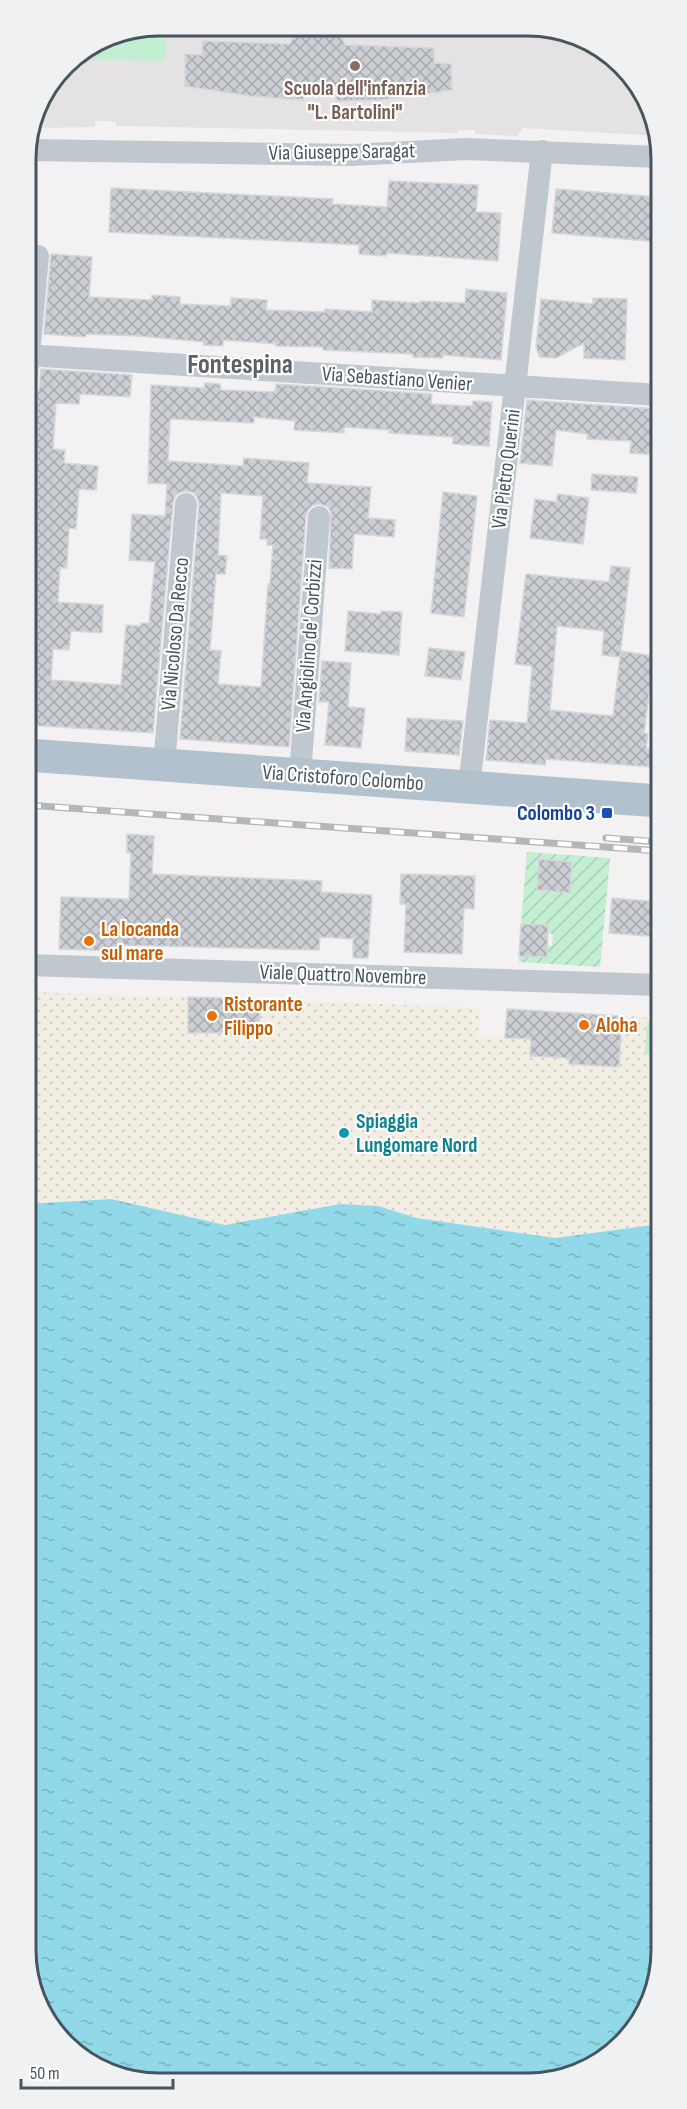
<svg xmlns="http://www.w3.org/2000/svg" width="687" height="2109" font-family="'Sofia Sans Condensed',sans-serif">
	<defs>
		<pattern id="sand-dots" width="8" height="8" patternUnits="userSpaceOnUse" patternTransform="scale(1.5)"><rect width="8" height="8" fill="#f3eee3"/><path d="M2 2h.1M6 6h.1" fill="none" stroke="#d2cec5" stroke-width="1.8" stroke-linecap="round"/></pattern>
		<pattern id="garden-furrows" width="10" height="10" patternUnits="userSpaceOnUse" patternTransform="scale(1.5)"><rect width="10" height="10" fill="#c2eed2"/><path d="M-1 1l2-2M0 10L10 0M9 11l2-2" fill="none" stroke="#a8ceb7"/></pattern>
		<pattern id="water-ripples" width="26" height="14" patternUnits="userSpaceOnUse" patternTransform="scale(1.5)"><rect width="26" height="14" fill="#91d9e9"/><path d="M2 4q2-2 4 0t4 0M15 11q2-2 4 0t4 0" fill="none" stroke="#78b3c0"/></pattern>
		<pattern id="building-cross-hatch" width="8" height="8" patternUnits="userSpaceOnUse" patternTransform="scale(1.5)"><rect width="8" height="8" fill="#cbced3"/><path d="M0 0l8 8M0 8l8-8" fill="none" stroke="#a7aaae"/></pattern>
	</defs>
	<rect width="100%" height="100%" fill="#f3f1f1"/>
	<path fill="#e4e2e3" d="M159,26l395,2 69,37 36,71 -137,-8 -4,8 -43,-2v-4h-17v3l-342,-7v-4l-11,-1h-10v6l-63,1 7,-28 32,-41 37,-23z"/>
	<path fill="url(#sand-dots)" d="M27,992l161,5v36h71l1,-34 221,9 -3,28 53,3v17l38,2v6l49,3 4,-51 38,2v206l-105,14 -138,-20 -39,-12 -38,-2 -115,21 -114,-26 -84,5z"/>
	<g fill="#c2eed2">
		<path d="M159,26h8l-2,35 -95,-2 38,-23z"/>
		<path d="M647,1022l13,1v32l-15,-1z"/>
	</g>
	<path fill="url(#garden-furrows)" fill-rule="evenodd" d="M527,852l83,6 -10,109 -81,-5v-6l28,1v-11h5l1,-12 -5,-1v-8l-27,-1zM539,859l33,3 -2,30 -33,-2z"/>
	<path fill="url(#water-ripples)" d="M111,1199l114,26 115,-21 38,2 39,12 138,20 105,-14 1,734 -33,80 -74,43h-421l-69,-37 -36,-68 -1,-772z"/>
	<g fill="url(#building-cross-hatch)" stroke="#d5d7dc" stroke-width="1.5" fill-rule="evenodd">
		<path d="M298,26l39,1 8,18 89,3v15l17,1 1,26 -72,10 -44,1v-12l-32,-1 -1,12 -52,-4 -66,-10v-32l17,1 1,-14 87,3z"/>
		<path d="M389,181l89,4 -2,27 25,1 -3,48 -111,-8 -1,3 -27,-2v-9l-250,-13 2,-44 222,11 -1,5 55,3z"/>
		<path d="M556,189l103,8v45l-107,-9z"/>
		<path d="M51,254l41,3 -3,40 63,3v-5l28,2v7l51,2v-8l36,2 -1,10 59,2v-3l47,3v-12l48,3v-2l45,2 1,-14 41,4 -6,67 -58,-5v3l-30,-1v-3l-90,-4v-3l-47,-1v-2l-53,-4v6l-20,-1 1,-3 -65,-6 -53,-2v3l-42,-3z"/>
		<path d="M593,298l34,1 -2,61 -41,-2v-15l-28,15 -16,-1 -4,-9 5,-49 52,5z"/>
		<path d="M41,369l91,6 -2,22 -50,-3 -1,10 -23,-1 -3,46 12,1 -1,13 34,3 -2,24 -17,-1 -3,40 -7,-1 -2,40h-7l-2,34 45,3 -1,28 -31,-2 -2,19 -16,-1 -2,31 70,5 5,-60 15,1v-3h8l6,-61 -26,-2 3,-46 33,2 2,-32 -19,-1 3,-98 53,3 1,-5 15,1 1,6 54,2 1,-8 156,10 -1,10 41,2 1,-5 19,1 -3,44 -36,-2v-7l-64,-4v-3l-45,-3v6l-50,-3 1,-9 -41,-4v6l-84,-4 -2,42 75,5 1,-8 65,5 -2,20 64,4 -3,31 27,2 -1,17 -40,-3 -2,35 -23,-1 2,-56 -4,-6 -8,-2 -6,1 -5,5 -2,6 -17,231 -109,-8 19,-234 -1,-6 -4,-6 -7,-2 -6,1 -6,4 -2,7 -20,230 -126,-8 -1,-167 2,-34h-1l8,-126 4,-9zM221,493l42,3 -3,43h7v6h6l-3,39h-2l-7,103 -43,-3 3,-33 -11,-1 6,-76h9l2,-18 -9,-1z"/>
		<path d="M527,400l132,9v46l-29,-2 1,-12 -44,-2v-5l-31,-4 -4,36 -32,-3z"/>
		<path d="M592,474l46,3 -2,16 -45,-3z"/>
		<path d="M443,492l34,4 -13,121 -33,-4z"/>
		<path d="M557,494l32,4 -6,46 -53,-6 5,-39 22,3z"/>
		<path d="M611,566l19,2 -10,89 1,-6 33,5 -10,77 4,1 -2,14 7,1 -2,18 -105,-8 -1,6 -59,-5 4,-40 37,3 5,-57 -17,-2 11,-90 83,8zM557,626l47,5 -2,24 18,2 -7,59 -63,-6z"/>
		<path d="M348,611l33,3v-3l21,1 -3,43 -54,-4z"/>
		<path d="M429,648l36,4 -4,28 -36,-4z"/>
		<path d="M322,661l29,2 -3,44 17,1 -4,40 -36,-3 4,-43h-10z"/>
		<path d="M407,718l56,3 -4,34 -54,-4z"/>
		<path d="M127,834l27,2 -2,38 170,7 -1,11 51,3 -4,63h-15v-19l-33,-2 -1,13 -203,-5v6l-57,-2 2,-52 68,2 2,-46h-4z"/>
		<path d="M539,859l33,3 -2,31 -33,-3z"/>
		<path d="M401,874l74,2 -1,33 -10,-1 -2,46 -58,-2 2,-48h-6z"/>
		<path d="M612,898l48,4v35l-51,-4z"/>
		<path d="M521,924l27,1 -1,32 -28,-1z"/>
		<path d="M188,997l72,2 -1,34h-71z"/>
		<path d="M507,1009l115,7 -3,51 -50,-3v-6l-39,-2 1,-17 -26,-1z"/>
	</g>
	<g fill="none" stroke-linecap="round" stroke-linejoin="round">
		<g stroke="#bfc8cf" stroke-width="22">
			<path d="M26,150l326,5 114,-6 193,8"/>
			<path d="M26,355l633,40"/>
			<path d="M26,388l12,-132"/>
			<path d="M164,765l22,-261"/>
			<path d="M300,775l19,-258"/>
			<path d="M469,787l73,-636"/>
			<path d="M27,965l633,20"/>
		</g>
		<path stroke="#b2c1ce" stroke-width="33" d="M27,755l633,46"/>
		<defs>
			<g id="rail">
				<path d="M27,805l633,46"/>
				<path d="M606,838l54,4"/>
			</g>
		</defs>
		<use href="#rail" stroke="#b3b6bb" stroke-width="7"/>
		<use href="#rail" stroke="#fff" stroke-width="4.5" stroke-dasharray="14" stroke-linecap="butt"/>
	</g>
	<circle fill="#8d6e63" stroke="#fff" stroke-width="2" cx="355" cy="66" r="6"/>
	<rect fill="#1a4fb4" stroke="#fff" stroke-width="2" x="601" y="807" width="12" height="12" rx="3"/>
	<g fill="#e8710a" stroke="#fff" stroke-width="2">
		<circle cx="89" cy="941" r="6"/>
		<circle cx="212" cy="1016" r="6"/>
		<circle cx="584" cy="1025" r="6"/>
	</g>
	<circle fill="#0f9aa8" stroke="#fff" stroke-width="2" cx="344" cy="1133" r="6"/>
	<g text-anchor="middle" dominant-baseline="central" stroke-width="4.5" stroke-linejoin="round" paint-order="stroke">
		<g font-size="21" font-weight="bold" fill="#785e54" stroke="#fff">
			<text x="355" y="88">Scuola dell'infanzia<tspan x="355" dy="24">"L. Bartolini"</tspan></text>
		</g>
		<g font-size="21" fill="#49555e" stroke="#fff">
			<text transform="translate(342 152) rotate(-1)">Via Giuseppe Saragat</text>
			<text transform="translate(397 379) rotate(4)">Via Sebastiano Venier</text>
			<text transform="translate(506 469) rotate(-83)">Via Pietro Querini</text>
			<text transform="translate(175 634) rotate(-85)">Via Nicoloso Da Recco</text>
			<text transform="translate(309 646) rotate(-86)">Via Angiolino de' Corbizzi</text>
			<text transform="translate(343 778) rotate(4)">Via Cristoforo Colombo</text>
			<text transform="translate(343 975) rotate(2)">Viale Quattro Novembre</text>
		</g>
		<g font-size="21" font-weight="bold" fill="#164399" stroke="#fff" text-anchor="end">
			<text x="595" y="813">Colombo 3</text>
		</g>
		<g font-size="21" font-weight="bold" fill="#c56008" stroke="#fff" text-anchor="start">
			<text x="101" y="929">La locanda<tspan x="101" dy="24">sul mare</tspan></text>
			<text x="224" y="1004">Ristorante<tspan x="224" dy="24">Filippo</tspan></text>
			<text x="596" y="1025">Aloha</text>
		</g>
		<g font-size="21" font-weight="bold" fill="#0d838f" stroke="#fff" text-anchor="start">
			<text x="356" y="1121">Spiaggia<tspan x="356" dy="24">Lungomare Nord</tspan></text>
		</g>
		<g font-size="27" font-weight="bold" fill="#5d6166" stroke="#fff">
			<text x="240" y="365">Fontespina</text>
		</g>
	</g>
	<path d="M0 0H687V2109H0ZM159 36H528A123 123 0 0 1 651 159V1950A123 123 0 0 1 528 2073H159A123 123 0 0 1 36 1950V159A123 123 0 0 1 159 36Z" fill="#f0f1f2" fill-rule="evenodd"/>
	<path fill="none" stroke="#49555e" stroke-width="3" d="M159 36H528A123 123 0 0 1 651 159V1950A123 123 0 0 1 528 2073H159A123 123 0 0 1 36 1950V159A123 123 0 0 1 159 36Z"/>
	<path d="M21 2079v9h152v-9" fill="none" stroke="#49555e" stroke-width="3"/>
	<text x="30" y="2079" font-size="18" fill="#49555e" stroke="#ffffff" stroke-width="4.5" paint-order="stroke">50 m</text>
</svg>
